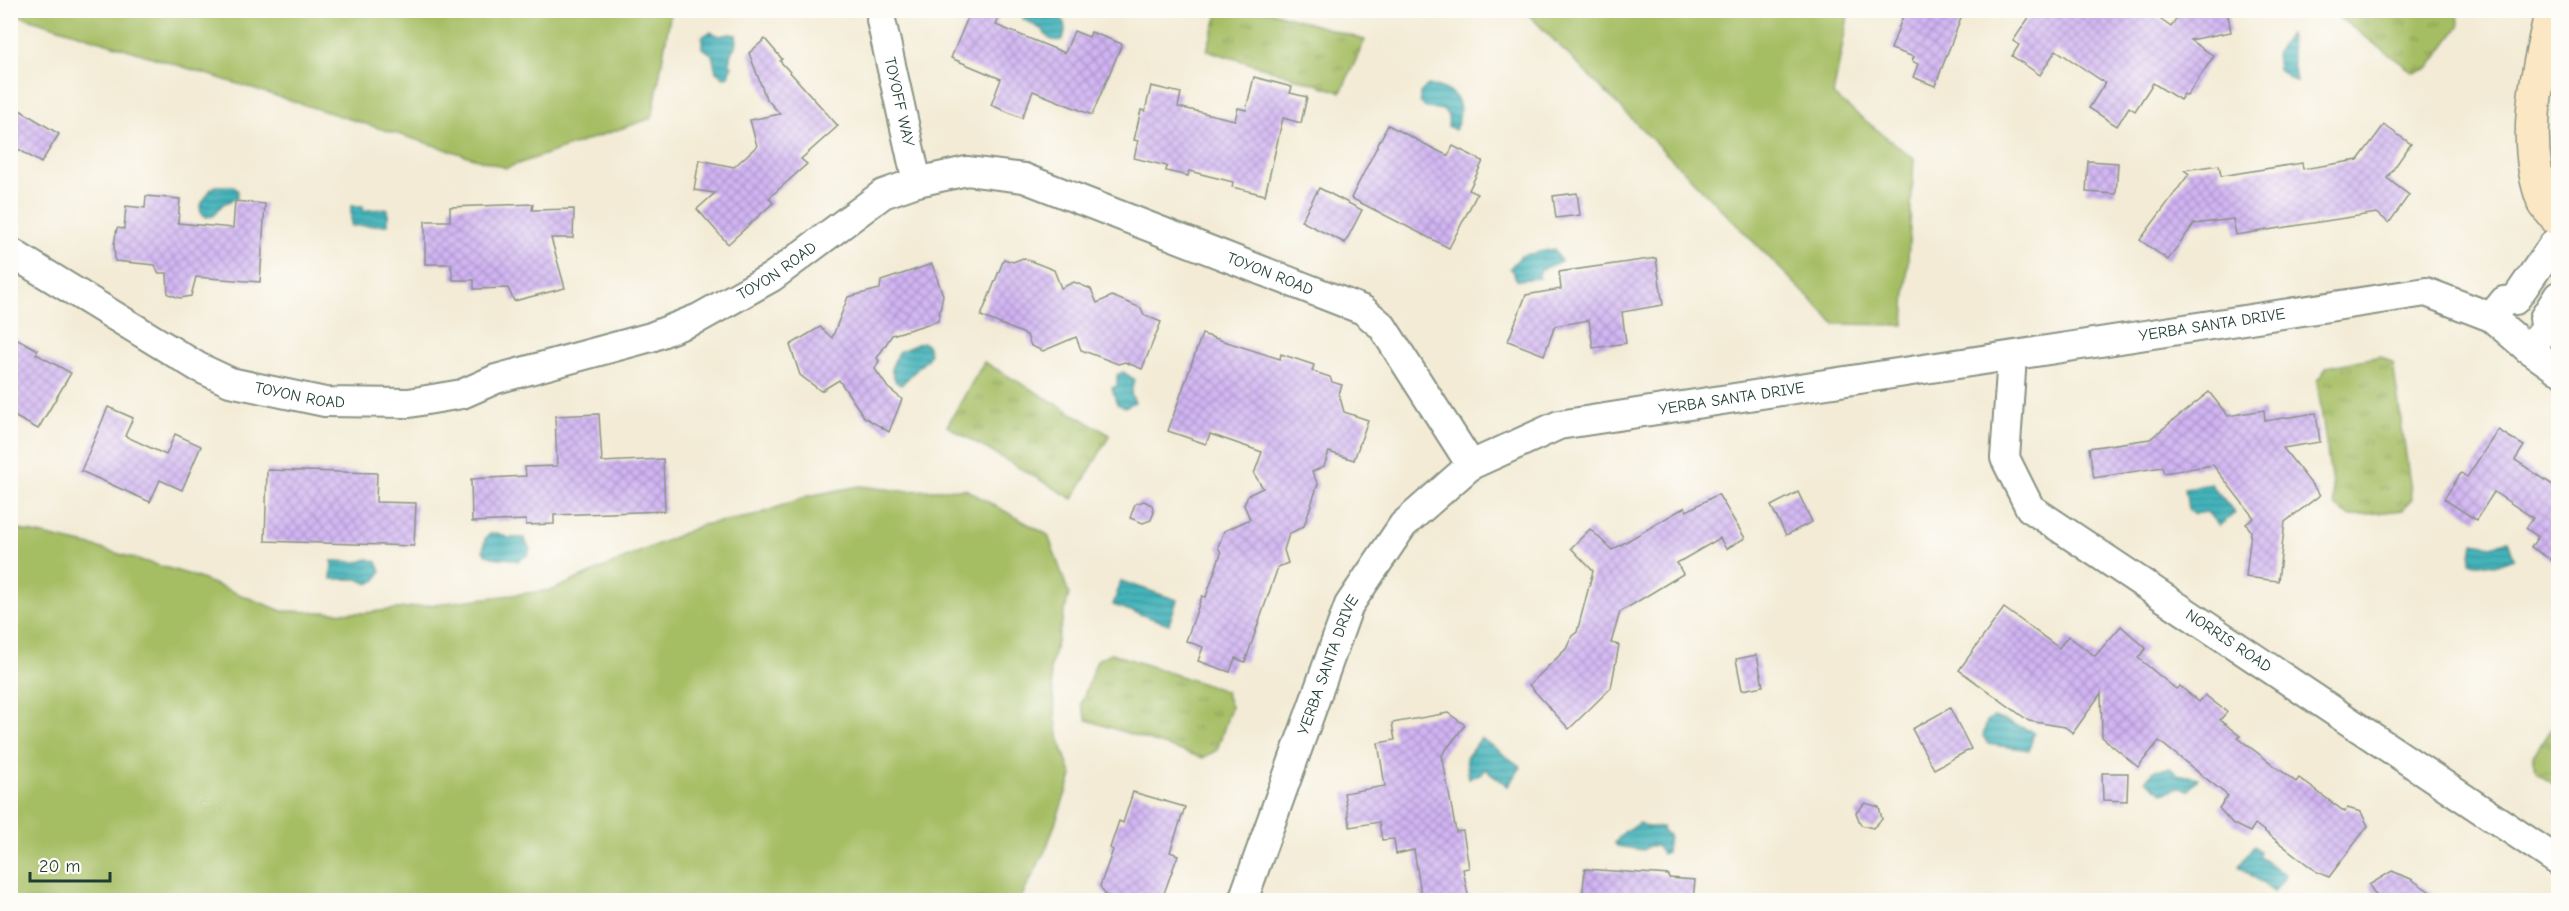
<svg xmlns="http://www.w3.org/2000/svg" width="2569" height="911" font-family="'Comic Neue',sans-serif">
	<defs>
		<pattern id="park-tufts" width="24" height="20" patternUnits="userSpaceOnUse" patternTransform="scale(1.5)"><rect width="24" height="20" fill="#a6be64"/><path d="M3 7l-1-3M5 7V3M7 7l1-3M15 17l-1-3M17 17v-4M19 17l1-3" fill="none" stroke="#879c53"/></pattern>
		<pattern id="water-rules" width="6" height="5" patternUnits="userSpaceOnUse" patternTransform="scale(1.5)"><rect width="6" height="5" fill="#44b4bb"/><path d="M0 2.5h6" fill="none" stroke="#389499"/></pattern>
		<pattern id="building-cross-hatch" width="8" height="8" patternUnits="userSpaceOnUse" patternTransform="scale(1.5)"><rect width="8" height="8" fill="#d1b4f3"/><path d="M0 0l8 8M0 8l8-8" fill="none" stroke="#a994c6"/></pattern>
	</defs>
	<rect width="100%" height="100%" fill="#fdfcf7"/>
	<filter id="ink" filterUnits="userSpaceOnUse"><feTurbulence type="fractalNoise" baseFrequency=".0167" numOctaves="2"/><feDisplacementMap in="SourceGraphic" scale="12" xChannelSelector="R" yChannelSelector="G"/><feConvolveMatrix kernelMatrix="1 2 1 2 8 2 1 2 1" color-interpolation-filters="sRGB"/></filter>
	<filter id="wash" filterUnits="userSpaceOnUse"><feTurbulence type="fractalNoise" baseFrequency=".008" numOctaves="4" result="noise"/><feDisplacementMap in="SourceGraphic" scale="24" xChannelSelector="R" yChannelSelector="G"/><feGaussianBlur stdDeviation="1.35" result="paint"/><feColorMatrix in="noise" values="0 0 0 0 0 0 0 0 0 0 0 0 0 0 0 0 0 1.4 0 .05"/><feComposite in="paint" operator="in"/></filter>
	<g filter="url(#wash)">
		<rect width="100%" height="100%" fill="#f3ebd5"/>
		<g fill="#a6be64" stroke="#627e4c" stroke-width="1.5">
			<path d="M11,10h660v1l-19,107 -146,50 -495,-155z"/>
			<path d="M1525,11h324l-16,84 81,64 -10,166 -69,-1z"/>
			<path d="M860,486l42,5 63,-2 83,46 21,59 -19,75 8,67 14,40 -26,73 -26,51h-1009v-372l81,18 99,29 91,36 82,2 188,-23 150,-65 52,-9 54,-20z"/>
		</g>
		<g fill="url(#park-tufts)" stroke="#627e4c" stroke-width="1.5">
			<path d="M1219,11h50l96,29 -24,52 -134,-42z"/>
			<path d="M2330,11h128l1,15 -31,43 -15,3z"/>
			<path d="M2381,356l12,8 19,134 -9,12 -53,6 -15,-10 -18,-125 10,-14z"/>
			<path d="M984,362l126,73 -37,64 -126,-73z"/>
			<path d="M1111,653l114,38 6,16 -14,43 -14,8 -116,-38 -6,-16 16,-44z"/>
			<path d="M2558,718v70l-21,-15 -4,-17z"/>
		</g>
		<g fill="url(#water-rules)" stroke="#327878" stroke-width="1.5">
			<path d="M1025,11c8,-1 16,-2 24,-1 14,3 20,18 13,30 -10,2 -15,-1 -19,-10l-20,-11z"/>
			<path d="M710,32l10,4 10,-2 6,1 1,8 -6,10 -2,9 3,4 -3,6v4l-5,1 -8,-5 -4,-18 -10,-6v-11z"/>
			<path d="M2289,34l7,48 -18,-13 -2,-16z"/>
			<path d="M1428,85c28,4 39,18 27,45l-7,-4c3,-17 -8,-18 -22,-18l-6,-6v-9z"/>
			<path d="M216,186h17l5,5 -1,7 -14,6 -10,12 -7,1 -5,-4 -1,-7 11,-17z"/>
			<path d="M351,206h12v4l25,-1v16l-37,1z"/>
			<path d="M1554,249l7,12 -21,9 -1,8 -22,2 -7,-12 11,-12z"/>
			<path d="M922,342l5,3 3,8 -2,5 -27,27 -5,-3 -5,-13 7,-17z"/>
			<path d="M1123,372l11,7 -3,15 4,8 -10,5 -8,-3 -5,-16 5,-2v-11z"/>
			<path d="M2211,484l24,29 -16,13 -12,-14 -13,2 -6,-5 -3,-21z"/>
			<path d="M497,533l11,5h16l6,11 -2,6 -11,6c-12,-6 -25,1 -34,-10l2,-12 5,-5z"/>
			<path d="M2508,540l6,18 -20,7 -24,-3 3,-19 19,3z"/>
			<path d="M368,559l9,3 4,9 -5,9 -8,4 -10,-5h-27l1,-18 27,1z"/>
			<path d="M1121,581l56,19 -8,24 -56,-19z"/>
			<path d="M1994,717l40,15 -5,18 -41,-6 -5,-8 4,-15z"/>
			<path d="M1481,738l40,29 -13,19 -23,-17 -5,6 -11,3 -3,-20z"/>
			<path d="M2170,768l7,6 21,4 -9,12 -10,-2 -17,5 -16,-13 9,-10z"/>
			<path d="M1639,823l9,4h14l1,5 6,3 -2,17 -5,2 -5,-8h-8l-6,4 -26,-4 -2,-3 8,-10z"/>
			<path d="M2254,846l6,5v6l26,19 -12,16 -35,-26z"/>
		</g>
		<g id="blocks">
			<g fill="url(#building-cross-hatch)">
				<path d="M971,10h31l-6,15 69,28 9,-22 15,6 2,-5 31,12 -30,71 -59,-24 -11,27 -31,-13 10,-26 -50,-21z"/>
				<path d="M1905,10h59l-29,76 -22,-9 5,-13 -6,-3 2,-4 -23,-8z"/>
				<path d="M2034,10h113l24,17 9,-14 16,-3h31l4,22 -41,8 24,16 -27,40 -3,-2 -4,6 -27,-17 -18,28 -6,-4 -12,19 -28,-18 16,-25 -49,-33 -16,25 -28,-19 7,-11 -6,-4z"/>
				<path d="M765,39l17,20 -2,2 58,65 -37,33 6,5 -38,34 4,5 -45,41 -31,-35 18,-16 -21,-3 5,-30 35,7 23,-21 -7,-26 30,-6 -14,-16 -17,-45z"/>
				<path d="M1254,77l38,10 -2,6 17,4 -6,26 -18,-5 -18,77 -33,-8 1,-5 -44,-11 -1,5 -22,-5 1,-5 -33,-8 4,-17 -4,-1 7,-30 4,1 6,-25 30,7 -3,14 57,13 3,-12 8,2z"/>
				<path d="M10,104l49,30 -18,29 -31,-19z"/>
				<path d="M1388,125l60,31 5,-10 30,15 -14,29 8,4 -28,54 -98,-50z"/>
				<path d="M2384,125l27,19 -24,34 22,17 -20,28 -12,-10 -141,22 -3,-16 -39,5 -26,36 -28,-20 49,-66 -5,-4 35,-5 2,11 81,-13 1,6 55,-9z"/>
				<path d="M2088,161l30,2 -2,31 -30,-2z"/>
				<path d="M1319,188l43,22 -17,33 -44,-22z"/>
				<path d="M1577,193l3,22 -24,3 -3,-22z"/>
				<path d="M146,196l34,3 -2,24 55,5 2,-27 30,3 -5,78 -64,-5 -5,19 -11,2 -12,-4 -1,-21h-9l-3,-8 -40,-4 -1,-17 3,-16 7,1 2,-23 19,2z"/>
				<path d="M533,204l-1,6 42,-1 -1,29h-22l14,50 -51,13 -6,-13 -34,1v-9h-21l-2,-16h-26v-43h25v-14z"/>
				<path d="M1023,258l31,12 7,18 13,-6 17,7 6,14 15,-7 29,12 3,7 17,7 -19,47 -17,-7 -7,2 -37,-14 -5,-13 -33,14 -12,-5 -4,-11 -46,-19 23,-57 9,3z"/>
				<path d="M1656,258l7,47 -41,7 4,31 -33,5 -4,-28 -34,6 -11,29 -36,-14 18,-46 35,-6 -2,-17z"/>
				<path d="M932,264l11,31 -5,26 -46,14 -15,23 2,3 -4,8 13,19 14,11 -13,33 -25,-15 -25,-37 -18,11 -21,-16 -10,-30 30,-18 12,11 16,-41 32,-8 1,-8z"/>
				<path d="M1202,334l78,25 1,-5 33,11 -2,6 18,6 2,5 10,3 -3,9 5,18 24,8 -14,40 -25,-8 -5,14 -12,6 6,12 -14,42 -15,8 -5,16 4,13 -10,4 -33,95 -10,-4 -5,14 -32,-11 5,-14 -17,-6 16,-45 4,1 15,-44 -3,-6 6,-16 26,-12 -6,-14 4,-10 15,-7 -9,-14 8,-22 -52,-18 -4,10 -38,-13z"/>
				<path d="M10,335l28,15 -2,4 35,19 -33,56 -28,-15z"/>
				<path d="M2209,392l19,24 36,-6 1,11 51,-8 4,29 -37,6 37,47 -35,27 -7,59 -32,-4 5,-46 -5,-7 8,-6 -41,-53 -49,8 -2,-6 -68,11 -5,-30 61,-9z"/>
				<path d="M108,407l25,11 -8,18 41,19 9,-21 26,12 -19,44 -22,-10 -10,22 -69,-31z"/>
				<path d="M599,414l3,48 61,-3 2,52 -111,4v9l-28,1v-5l-54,2 -1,-43 55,-3 -1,-9 32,-1 -2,-50z"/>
				<path d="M2498,430l26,16 -9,14 44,29v76l-28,-18 7,-10 -12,-9 7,-10 -39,-26 -18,28 -32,-21 17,-26 6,4z"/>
				<path d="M267,470l110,3 -1,29 40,1 -2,43 -149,-5z"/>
				<path d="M1798,492l14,30 -26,13 -15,-29z"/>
				<path d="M1718,494l27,44 -19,11 -6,-11 -43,25 6,11 -63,38 -9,31 8,2 -8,43 -42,41 -40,-44 37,-36 6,-13 5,-4 16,-61 -22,-23 19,-19 22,21 73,-43 2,4z"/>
				<path d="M1144,501l8,4 2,7 -3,8 -8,3 -13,-5 5,-14z"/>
				<path d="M2004,608l55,40 9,-12 27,20 26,-30 25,22 -8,10 38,31 4,-3 19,16 6,-7 22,17 -7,8 20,16 -2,2 58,44 3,-4 46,34 2,-4 14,4 7,14 -39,51 -12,-5 -62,-48 -5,8 -17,-8 -14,-16 9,-12 -69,-55 -21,26 -36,-30 -1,-44 -28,40 -8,-6 -36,-6 -70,-51z"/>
				<path d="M1757,655l6,31 -21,4 -6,-31z"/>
				<path d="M1950,708l21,41 -37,20 -22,-40z"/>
				<path d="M1448,713l17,12 -23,30 14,77 7,-1 6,37 -6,1 6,31h-47l-8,-50 -18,4 -2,-15 -12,1 -3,-18 -29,5 -6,-34 41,-7 -7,-43 17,-3 -3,-17z"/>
				<path d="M2102,773h26l-1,28 -24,-1z"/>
				<path d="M1133,792l52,15 -15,45 8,3 -15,41h-2l-2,4h-40l-14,-5 -5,-9 13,-36 -3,-2 9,-27 4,2z"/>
				<path d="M1865,803l14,4 3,12 -9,9 -12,-3 -5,-12z"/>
				<path d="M1585,869l84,6v3l26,2 -2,20h-111z"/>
				<path d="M2392,871l19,8 31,21h-63l-10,-15z"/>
			</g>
		</g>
	</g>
	<g filter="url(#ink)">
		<use href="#blocks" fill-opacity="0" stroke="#899484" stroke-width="1.5"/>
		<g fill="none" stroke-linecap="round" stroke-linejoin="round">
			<defs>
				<g id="street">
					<path id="s1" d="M881,20l36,162"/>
					<path id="s2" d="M10,252l188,115 32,15 95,20 84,1 53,-9 34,-15 155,-42 48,-19 73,-41 111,-83 34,-12 50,-11 57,7 339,132 19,16 89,139"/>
					<path d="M2491,317l13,-16 11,-1 38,-55"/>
					<path d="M2546,329l-2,-11 14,-22"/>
					<path d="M2527,348l19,-19 12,-4"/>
					<path id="s3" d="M2012,357l-7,101 25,50 528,353"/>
					<path id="s4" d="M1243,900l106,-295 54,-80 68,-60 88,-40 867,-133 65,25 36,31 31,22"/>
				</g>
				<path id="secondary" d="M2552,10c-14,62 -32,131 -8,192 3,6 10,12 14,18"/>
			</defs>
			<use href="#street" stroke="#899484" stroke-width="32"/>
			<use href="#secondary" stroke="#899484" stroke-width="36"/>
			<use href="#street" stroke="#fff" stroke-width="28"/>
			<use href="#secondary" stroke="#fbe7c3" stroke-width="33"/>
		</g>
	</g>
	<g text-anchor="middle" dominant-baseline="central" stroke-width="4.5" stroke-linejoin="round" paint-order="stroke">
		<g font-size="16" fill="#1f3d34" stroke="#fdfcf7">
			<text stroke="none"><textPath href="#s1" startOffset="84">TOYOFF WAY</textPath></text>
			<text stroke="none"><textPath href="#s2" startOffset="831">TOYON ROAD</textPath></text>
			<text stroke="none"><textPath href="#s2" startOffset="1371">TOYON ROAD</textPath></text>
			<text stroke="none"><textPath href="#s4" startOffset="1258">YERBA SANTA DRIVE</textPath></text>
			<text stroke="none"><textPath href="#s2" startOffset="327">TOYON ROAD</textPath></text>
			<text stroke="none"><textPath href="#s4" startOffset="772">YERBA SANTA DRIVE</textPath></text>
			<text stroke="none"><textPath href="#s3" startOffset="396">NORRIS ROAD</textPath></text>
			<text stroke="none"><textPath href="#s4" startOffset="250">YERBA SANTA DRIVE</textPath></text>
		</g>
	</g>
	<rect width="2569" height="911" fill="none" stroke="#fdfcf7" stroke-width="36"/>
	<path d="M30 872v9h80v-9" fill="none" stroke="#1f3d34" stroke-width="3"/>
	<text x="39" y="872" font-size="18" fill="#1f3d34" stroke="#fdfcf7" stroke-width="4.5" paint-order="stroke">20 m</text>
</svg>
